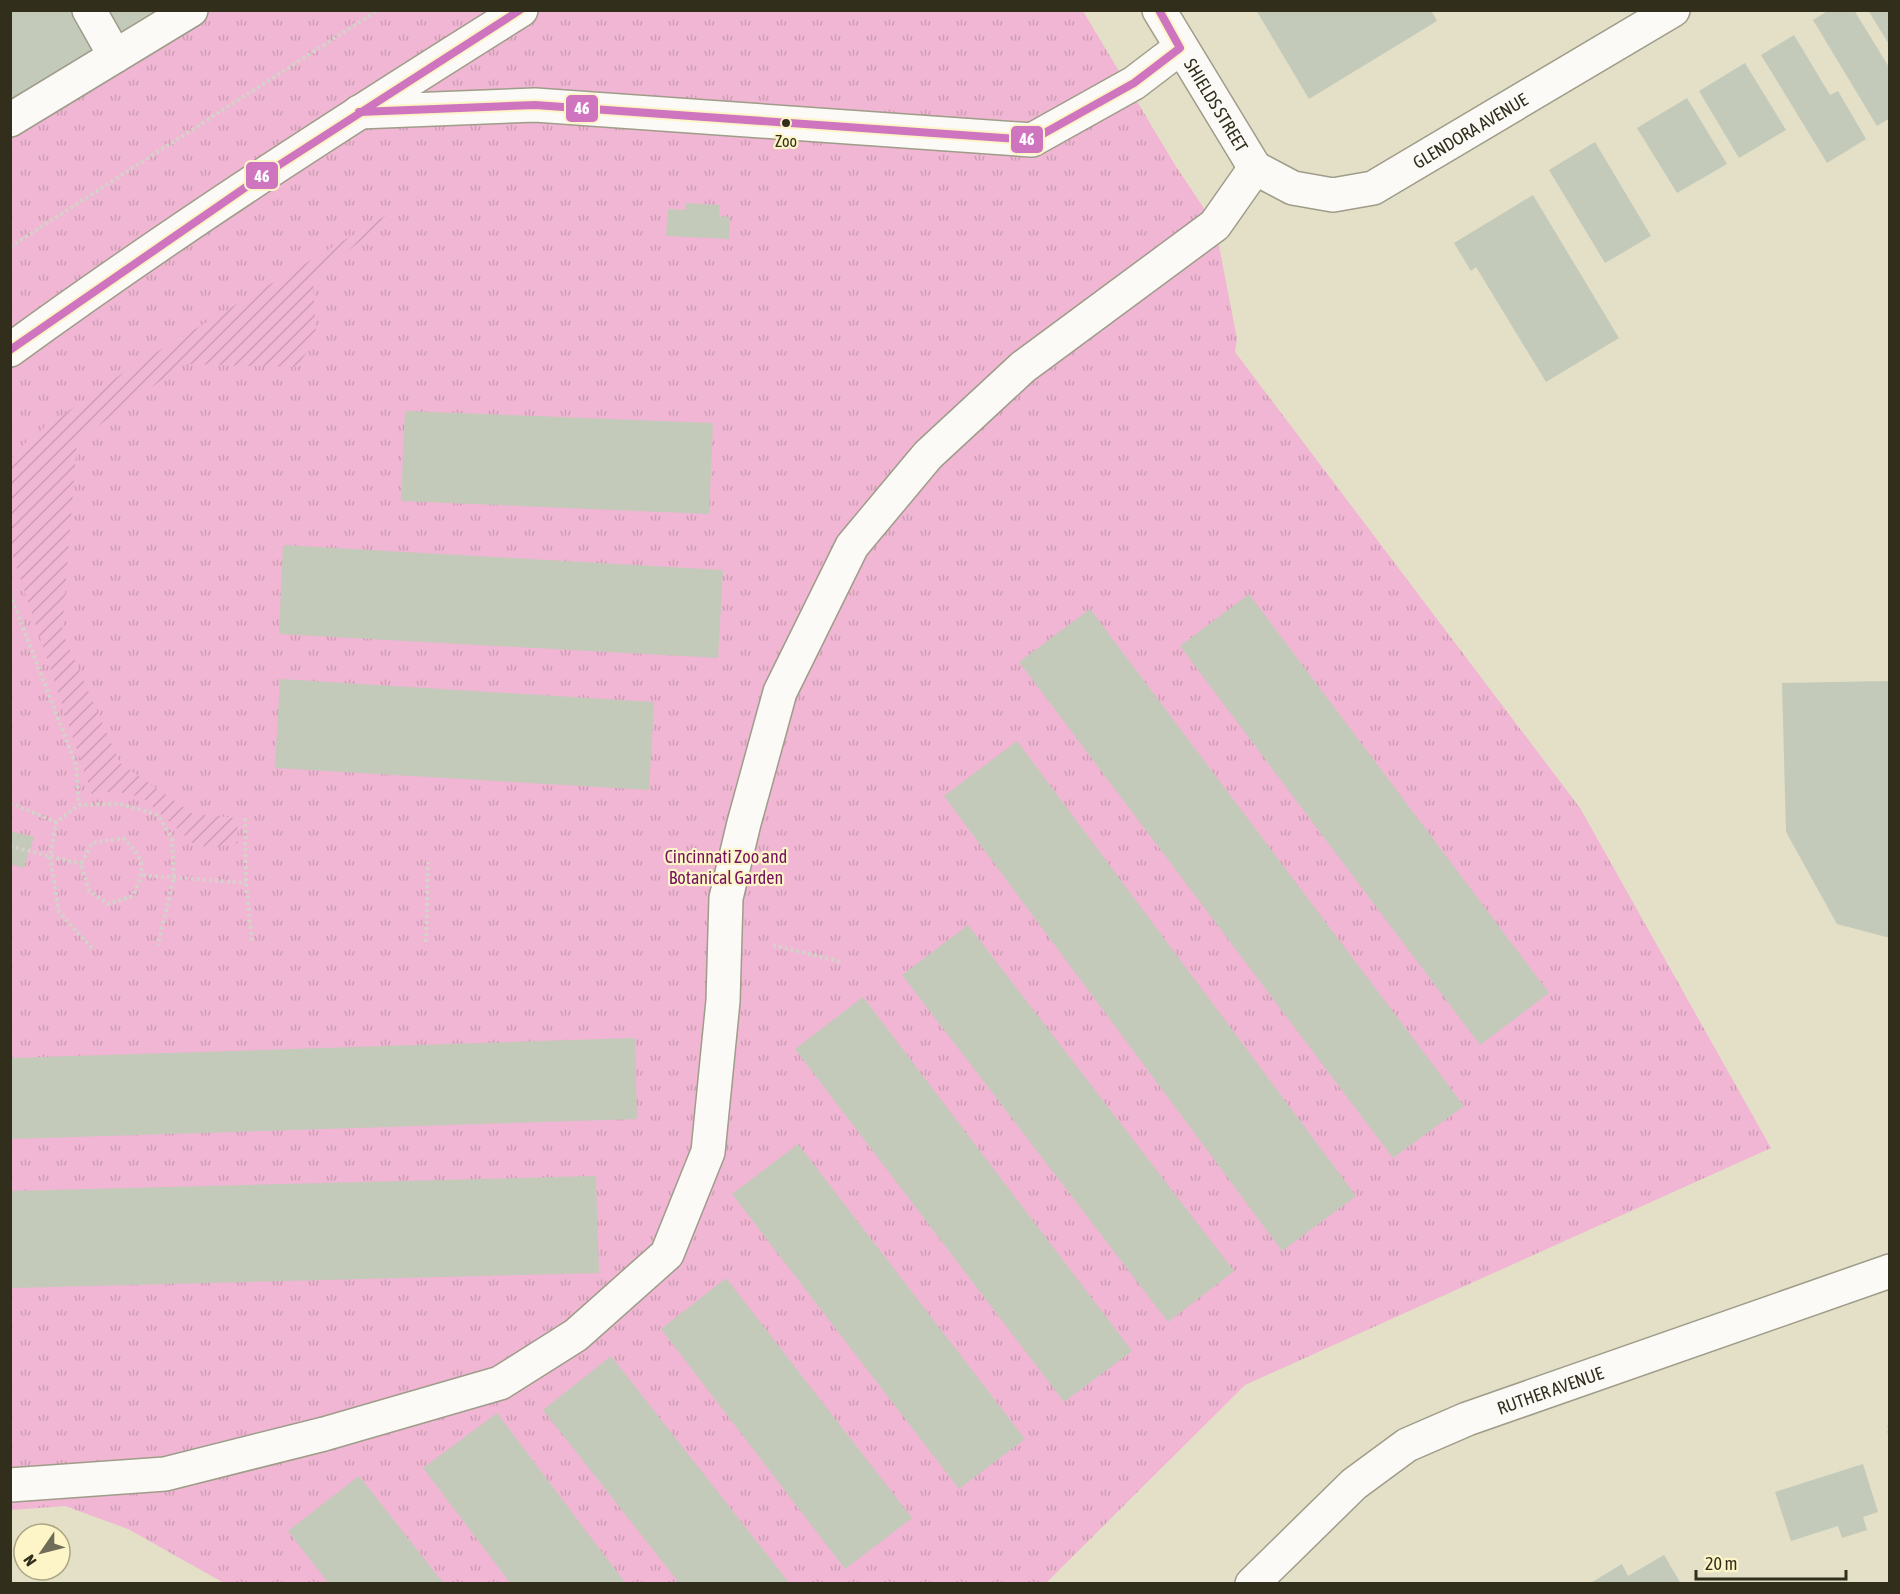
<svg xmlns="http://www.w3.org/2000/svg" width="1900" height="1594" font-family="'Asap Condensed',sans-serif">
	<defs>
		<pattern id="park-tufts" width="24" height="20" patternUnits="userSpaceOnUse" patternTransform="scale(1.5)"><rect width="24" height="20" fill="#f0b6d3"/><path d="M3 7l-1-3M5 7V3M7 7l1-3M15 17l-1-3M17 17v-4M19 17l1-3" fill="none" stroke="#ce9db5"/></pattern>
		<pattern id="garden-furrows" width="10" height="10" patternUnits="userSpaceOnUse" patternTransform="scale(1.5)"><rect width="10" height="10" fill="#f0b6d3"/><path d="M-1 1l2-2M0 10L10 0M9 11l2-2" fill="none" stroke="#ce9db5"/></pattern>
	</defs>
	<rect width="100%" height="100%" fill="#e3e0c7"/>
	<path fill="url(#park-tufts)" d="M11,11h1072l92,154 40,60 22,114 -2,13 345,456 191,340 -526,237 -199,198h-822l-96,-54 -63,-23 -54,4z"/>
	<path fill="url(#garden-furrows)" d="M420,195l-107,83 3,60 -19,29 -113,-3 -107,77 -15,191 58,131 73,51 44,4 1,25 -28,5 -16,-4 -52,-47 -28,-6 -22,4 -81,-245v-91l19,-21 100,-70z"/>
	<g fill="#c3caba">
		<path d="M10,10h65l26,44 -91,54z"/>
		<path d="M104,10h73l-54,32z"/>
		<path d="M1256,10h175l6,11 -128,78z"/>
		<path d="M1829,10h25l36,59v49l-13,8 -64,-106z"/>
		<path d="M1868,10h22v36z"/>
		<path d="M1794,35l36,60 8,-4 28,48 -39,24 -66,-108z"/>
		<path d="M1745,63l41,67 -47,28 -40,-67z"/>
		<path d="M1687,98l40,66 -50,29 -40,-65z"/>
		<path d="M1595,142l56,94 -46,27 -56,-93z"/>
		<path d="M1533,195l86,143 -73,44 -70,-115 -5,4 -17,-28z"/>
		<path d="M686,203l34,2 -1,11 11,1 -1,22 -63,-3 2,-27 18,1z"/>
		<path d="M405,411l308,12 -4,91 -308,-13z"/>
		<path d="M283,545l440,25 -5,88 -439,-24z"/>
		<path d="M1249,594l300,399 -69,52 -300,-399z"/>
		<path d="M1090,609l374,497 -71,52 -374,-496z"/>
		<path d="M280,679l374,23 -5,88 -374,-22z"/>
		<path d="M1888,681l2,3v254l-53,-14 -51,-92 -4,-149z"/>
		<path d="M1017,741l339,455 -74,55 -338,-455z"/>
		<path d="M10,831l24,6 -10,31 -14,-4z"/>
		<path d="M968,925l266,346 -66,51 -266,-347z"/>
		<path d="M863,997l269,354 -68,51 -269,-353z"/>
		<path d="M635,1038l2,81 -627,20v-81z"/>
		<path d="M798,1144l227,295 -66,50 -227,-295z"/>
		<path d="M596,1176l3,97 -589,15v-97z"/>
		<path d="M726,1278l186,240 -67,51 -184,-240z"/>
		<path d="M611,1356l179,228h-110l-137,-174z"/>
		<path d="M497,1413l129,171h-115l-88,-116z"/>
		<path d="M1863,1464l15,48 -15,5 4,13 -25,8 -4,-12 -47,15 -16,-49z"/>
		<path d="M359,1476l85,108h-115l-41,-53z"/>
		<path d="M1664,1555l17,29h-92l33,-20 6,12z"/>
	</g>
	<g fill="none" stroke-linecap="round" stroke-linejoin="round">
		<defs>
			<g id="minor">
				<path d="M89,10l26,46"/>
				<path id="s1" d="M1159,10l96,158"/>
				<path d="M359,112l176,-7 497,35 102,-57 46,-35"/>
				<path d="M10,120l181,-110"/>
				<path id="s2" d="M1255,168l38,20 40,7 40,-7 300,-178"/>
				<path d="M10,1485l155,-11 159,-40 176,-51 76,-48 91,-81 41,-102 15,-151 3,-103 18,-75 36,-131 72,-146 76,-91 95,-88 192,-142 40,-57"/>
				<path id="s3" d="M1252,1584l102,-100 53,-39 60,-26 423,-148"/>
			</g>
			<path id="major" d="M10,350c166,-121 337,-231 511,-340"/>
		</defs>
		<use href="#minor" stroke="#9f9c89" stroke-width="36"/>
		<use href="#major" stroke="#9f9c89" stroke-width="36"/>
		<g stroke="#d4d2ca" stroke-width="4" stroke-dasharray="3 3" stroke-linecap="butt">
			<path d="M10,247l368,-237"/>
			<path d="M10,594l66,171 3,40"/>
			<path d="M10,803l46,19"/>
			<path d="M245,818l1,65 6,59"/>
			<path d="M123,838c22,22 23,29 10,58l-25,8 -19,-13 -8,-27 11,-21z"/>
			<path d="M10,846l71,18"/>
			<path d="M143,875l103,8"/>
			<path d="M426,942l2,-80"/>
			<path d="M773,945l68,17"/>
			<path d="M92,948l-33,-36 -9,-55 6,-35 23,-17 41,-1 38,11 14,24 2,38 -16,68"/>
			<path d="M1890,1426l-3,2 3,7"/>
		</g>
		<use href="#minor" stroke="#fbfaf7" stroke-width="33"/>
		<use href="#major" stroke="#fbfaf7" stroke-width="33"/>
		<defs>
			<g id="bus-1">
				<path d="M359,112l176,-7 497,35 102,-57 46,-35 -21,-38"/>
				<path d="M10,350l252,-174 258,-166"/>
			</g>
		</defs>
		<use href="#bus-1" stroke="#fdf5c7" stroke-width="12"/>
		<use href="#bus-1" stroke="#cf75c0" stroke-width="8"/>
	</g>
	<circle fill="#312e1c" stroke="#fdf5c7" stroke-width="2" cx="786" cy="123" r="5"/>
	<g text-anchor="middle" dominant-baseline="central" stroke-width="4.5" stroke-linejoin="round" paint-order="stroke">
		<g font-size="16" fill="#312e1c" stroke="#fdf5c7">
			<text x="786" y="141">Zoo</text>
		</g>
		<g font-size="18" fill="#312e1c" stroke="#fdf5c7">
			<text stroke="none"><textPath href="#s1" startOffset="111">SHIELDS STREET</textPath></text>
			<text stroke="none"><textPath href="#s2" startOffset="237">GLENDORA AVENUE</textPath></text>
			<text stroke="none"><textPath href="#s3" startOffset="362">RUTHER AVENUE</textPath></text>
		</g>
		<g font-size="18" fill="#761360" stroke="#fdf5c7">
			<text x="726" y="856">Cincinnati Zoo and<tspan x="726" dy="21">Botanical Garden</tspan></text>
		</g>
	</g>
	<g stroke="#fdf5c7" stroke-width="2">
		<rect x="565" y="94" width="34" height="29" rx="6" fill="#cf75c0"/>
		<rect x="1010" y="125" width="34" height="29" rx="6" fill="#cf75c0"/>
		<rect x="245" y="161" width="34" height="29" rx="6" fill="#cf75c0"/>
	</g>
	<g font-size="16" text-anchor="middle" font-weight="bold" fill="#fff">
		<text x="582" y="114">46</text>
		<text x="1027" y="145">46</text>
		<text x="262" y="182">46</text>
	</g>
	<rect width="1900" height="1594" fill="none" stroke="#312e1c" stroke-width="24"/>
	<g transform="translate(42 1552) rotate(235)"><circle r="28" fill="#fdf5c7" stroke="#aba583" stroke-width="1.5"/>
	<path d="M0-4.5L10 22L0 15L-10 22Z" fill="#6f6c58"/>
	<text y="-9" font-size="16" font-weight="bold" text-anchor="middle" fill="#312e1c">N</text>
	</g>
	<path d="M1696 1570v9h150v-9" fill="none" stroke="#312e1c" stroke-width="3"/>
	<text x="1705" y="1570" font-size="18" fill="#312e1c" stroke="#fdf5c7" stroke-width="4.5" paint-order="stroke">20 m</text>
</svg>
